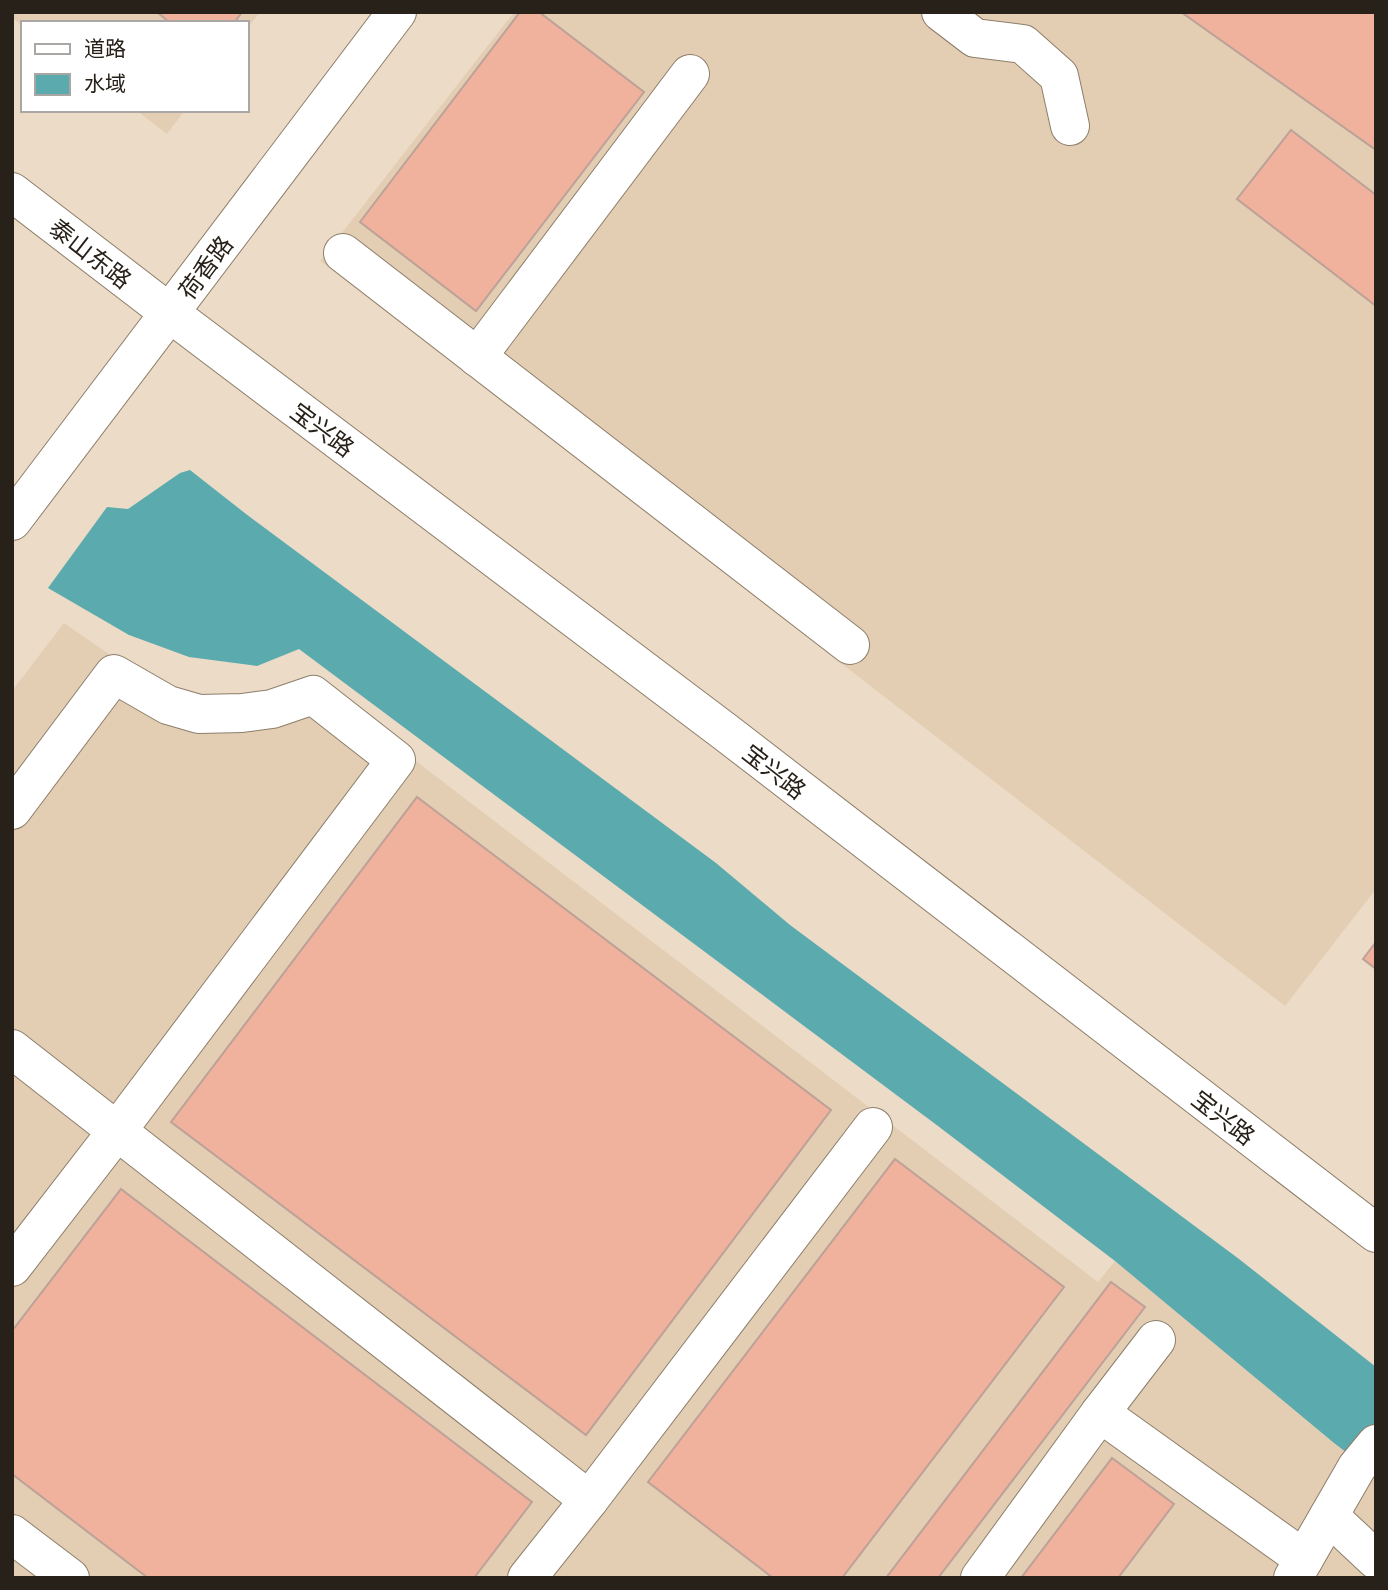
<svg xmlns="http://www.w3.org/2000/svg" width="1388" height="1590" font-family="'Exo 2','Noto Sans SC',sans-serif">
	<rect width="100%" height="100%" fill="#ecdbc6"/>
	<g fill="#e3ceb4">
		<path d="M12,12h248l-13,17v-6h-224v3l-11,-8z"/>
		<path d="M514,12h862v877l-91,117 -965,-745z"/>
		<path d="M136,110h49l-18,24z"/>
		<path d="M64,623l94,65 88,15 65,-22 787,601 17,-21 219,182 42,32v103h-1364v-887z"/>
	</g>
	<path fill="#5aaaae" d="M190,470l56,44 470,349 74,62 449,334 137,108v108l-42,-32 -219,-182 -177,-135 -639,-477 -42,17 -68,-9 -60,-22 -81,-47 59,-81 21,2 52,-36z"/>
	<g fill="#f0b29d" stroke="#bca198" stroke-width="2">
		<path d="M157,12h85l-8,11h-64z"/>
		<path d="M520,12h19l105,80 -168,219 -116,-89z"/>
		<path d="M1181,12h195v138z"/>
		<path d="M1291,130l85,65v111l-139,-107z"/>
		<path d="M417,797l414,313 -245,325 -415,-313z"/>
		<path d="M1376,942v27l-13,-10z"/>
		<path d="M895,1159l169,128 -222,291h-69l-125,-96z"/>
		<path d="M121,1189l411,313 -58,76h-326l-136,-104v-143z"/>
		<path d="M1111,1282l34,25 -207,271h-52z"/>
		<path d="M1112,1458l62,46 -56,74h-97z"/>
	</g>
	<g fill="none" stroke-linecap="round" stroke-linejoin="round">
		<defs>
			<g id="minor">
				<path d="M941,12l34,26 48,6 36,32 11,50"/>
				<path d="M12,192l159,122 553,417 652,502"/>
				<path d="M343,253l507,392"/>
				<path d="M477,357l213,-283"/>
				<path d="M12,521l385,-509"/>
				<path d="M12,810l102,-136 54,31 31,9 43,-1 30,-4 41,-14 83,65 -279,371 -105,136"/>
				<path d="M12,1049l577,451 284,-373"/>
				<path d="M1100,1413l204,146"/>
				<path d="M1329,1516l47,44"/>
				<path d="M12,1534l58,44"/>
				<path d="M527,1578l62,-78"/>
				<path d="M980,1578l120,-165 56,-73"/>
				<path d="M1293,1578l64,-111 19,-23"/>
			</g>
		</defs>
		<use href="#minor" stroke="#8d7e6a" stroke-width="40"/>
		<use href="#minor" stroke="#fff" stroke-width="38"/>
	</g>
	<g text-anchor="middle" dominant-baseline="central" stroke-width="7" stroke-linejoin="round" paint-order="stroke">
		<g font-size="24" fill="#272119" stroke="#fff">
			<text transform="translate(91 253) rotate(38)">泰山东路</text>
			<text transform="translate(205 267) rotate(-53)">荷香路</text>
			<text transform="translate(323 429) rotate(37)">宝兴路</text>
			<text transform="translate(775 771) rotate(38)">宝兴路</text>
			<text transform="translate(1224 1117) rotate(38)">宝兴路</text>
		</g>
	</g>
	<rect width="1388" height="1590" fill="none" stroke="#272119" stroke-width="28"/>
	<rect x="21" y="21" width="228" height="91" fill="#ffffff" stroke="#a9a6a3" stroke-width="2"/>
	<rect x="35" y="44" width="35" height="10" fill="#ffffff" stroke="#a9a6a3" stroke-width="2"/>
	<text x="84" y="56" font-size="21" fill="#272119">道路</text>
	<rect x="35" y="74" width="35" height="21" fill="#5aaaae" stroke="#a9a6a3" stroke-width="2"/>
	<text x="84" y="91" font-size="21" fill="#272119">水域</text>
</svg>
